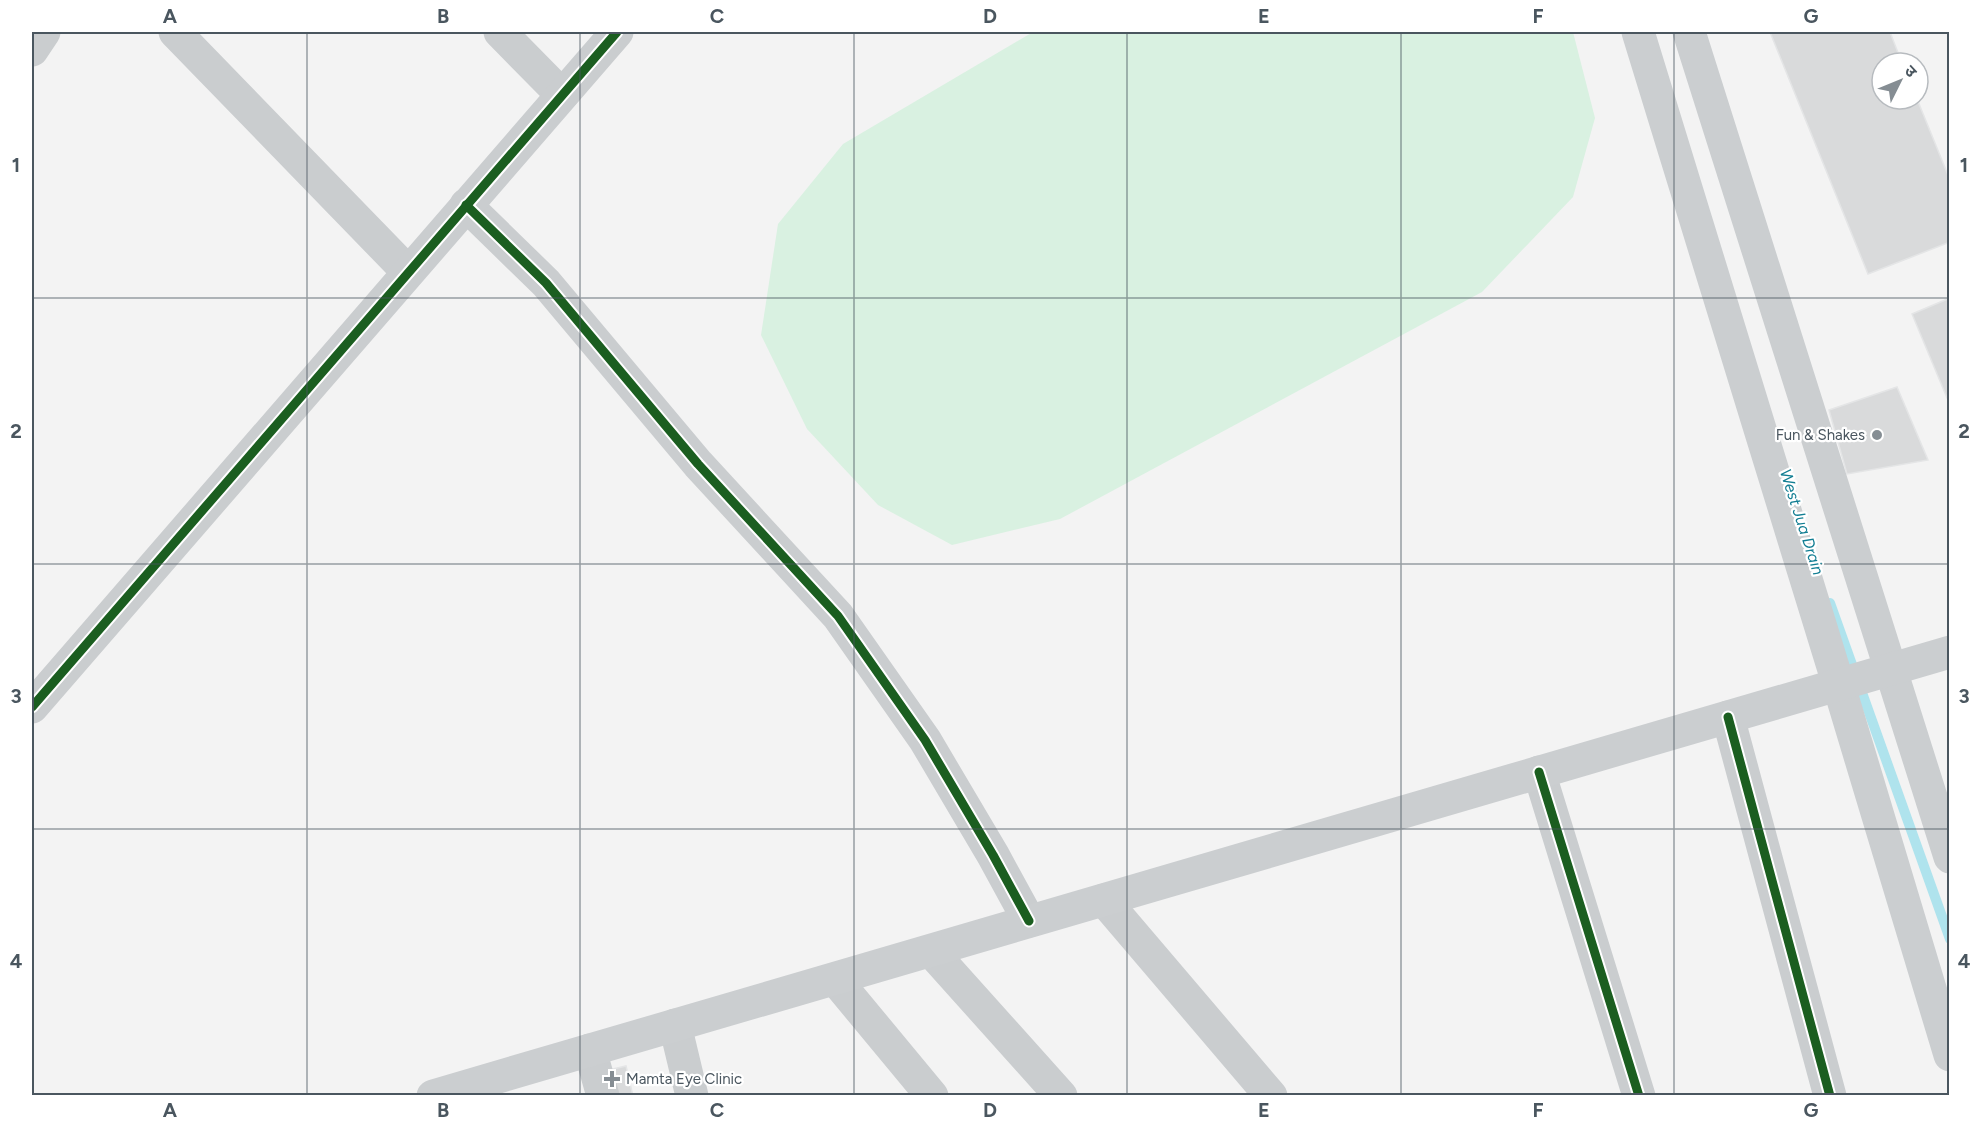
<svg xmlns="http://www.w3.org/2000/svg" width="1981" height="1127" font-family="Figtree,'Noto Sans Devanagari',sans-serif">
	<rect width="100%" height="100%" fill="#f3f3f3"/>
	<path fill="#d9f1e1" d="M1033,32h540l22,86 -22,79 -91,95 -422,227 -108,26 -74,-40 -71,-76 -46,-94 17,-111 65,-80z"/>
	<g fill="none" stroke-linecap="round" stroke-linejoin="round">
		<path stroke="#afe3ed" stroke-width="10" d="M1830,603l120,336"/>
	</g>
	<g fill="#d9dadb" stroke="#e4e5e6" stroke-width="1.5">
		<path d="M1770,32h120l12,31h-20v36h35l33,81v62l-82,32z"/>
		<path d="M1950,298v107l-38,-91z"/>
		<path d="M1897,387l31,73 -81,14 -18,-64z"/>
		<path d="M626,1066l7,30h-27l-6,-24z"/>
	</g>
	<g fill="none" stroke-linecap="round" stroke-linejoin="round">
		<g stroke="#cacdcf" stroke-width="33">
			<path d="M175,32l233,240"/>
			<path d="M500,32l62,63"/>
			<path d="M32,50l12,-18"/>
			<path d="M466,205l80,78 152,181 140,152 87,124 68,115 36,66"/>
			<path d="M32,707l585,-675"/>
			<path d="M1728,717l102,379"/>
			<path d="M1539,772l100,324"/>
			<path d="M1104,900l167,196"/>
			<path d="M931,951l130,145"/>
			<path d="M835,979l97,117"/>
			<path d="M675,1025l17,71"/>
			<path d="M590,1050l13,46"/>
		</g>
		<g stroke="#cbced0" stroke-width="33">
			<path d="M1638,32l200,651 112,372"/>
			<path d="M1689,32l261,825"/>
			<path d="M433,1096l1517,-444"/>
		</g>
		<defs>
			<g id="cycleway">
				<path d="M466,205l80,78 152,181 140,152 87,124 68,115 36,66"/>
				<path d="M32,707l585,-675"/>
				<path d="M1728,717l102,379"/>
				<path d="M1539,772l100,324"/>
			</g>
		</defs>
		<use href="#cycleway" stroke="#fff" stroke-width="13"/>
		<use href="#cycleway" stroke="#1b5e20" stroke-width="9"/>
	</g>
	<path fill="none" stroke="#4a565f" stroke-width="1.5" stroke-opacity="0.55" d="M307,32v1064M580,32v1064M854,32v1064M1127,32v1064M1401,32v1064M1674,32v1064M32,298h1918M32,564h1918M32,829h1918"/>
	<g fill="#858d93" stroke="#fff" stroke-width="2">
		<circle cx="1877" cy="435" r="6"/>
		<path d="M609 1070h6v6h6v6h-6v6h-6v-6h-6v-6h6z"/>
	</g>
	<g text-anchor="middle" dominant-baseline="central" stroke-width="4.5" stroke-linejoin="round" paint-order="stroke">
		<g font-size="15" fill="#4a565f" stroke="#fff" text-anchor="end">
			<text x="1865" y="435">Fun &amp; Shakes</text>
			<text x="626" y="1079" text-anchor="start">Mamta Eye Clinic</text>
		</g>
		<g font-size="16" font-style="italic" fill="#127e93" stroke="#fff">
			<text transform="translate(1802 522) rotate(72)">West Jua Drain</text>
		</g>
	</g>
	<rect width="1981" height="1127" fill="none" stroke="#ffffff" stroke-width="66"/>
	<g transform="translate(1900 81) rotate(47)"><circle r="28" fill="#ffffff" stroke="#b7bbbf" stroke-width="1.5"/>
	<path d="M0-4.5L10 22L0 15L-10 22Z" fill="#858d93"/>
	<text y="-9" font-size="16" font-weight="bold" text-anchor="middle" fill="#4a565f">उ</text>
	</g>
	<rect x="33" y="33" width="1915" height="1061" fill="none" stroke="#4a565f" stroke-width="2"/>
	<g font-size="20" text-anchor="middle" font-weight="bold" fill="#4a565f">
		<text x="170" y="23">A</text>
		<text x="443" y="23">B</text>
		<text x="717" y="23">C</text>
		<text x="990" y="23">D</text>
		<text x="1264" y="23">E</text>
		<text x="1538" y="23">F</text>
		<text x="1811" y="23">G</text>
		<text x="16" y="172">1</text>
		<text x="1964" y="172">1</text>
		<text x="16" y="438">2</text>
		<text x="1964" y="438">2</text>
		<text x="16" y="703">3</text>
		<text x="1964" y="703">3</text>
		<text x="16" y="968">4</text>
		<text x="1964" y="968">4</text>
		<text x="170" y="1117">A</text>
		<text x="443" y="1117">B</text>
		<text x="717" y="1117">C</text>
		<text x="990" y="1117">D</text>
		<text x="1264" y="1117">E</text>
		<text x="1538" y="1117">F</text>
		<text x="1811" y="1117">G</text>
	</g>
</svg>
